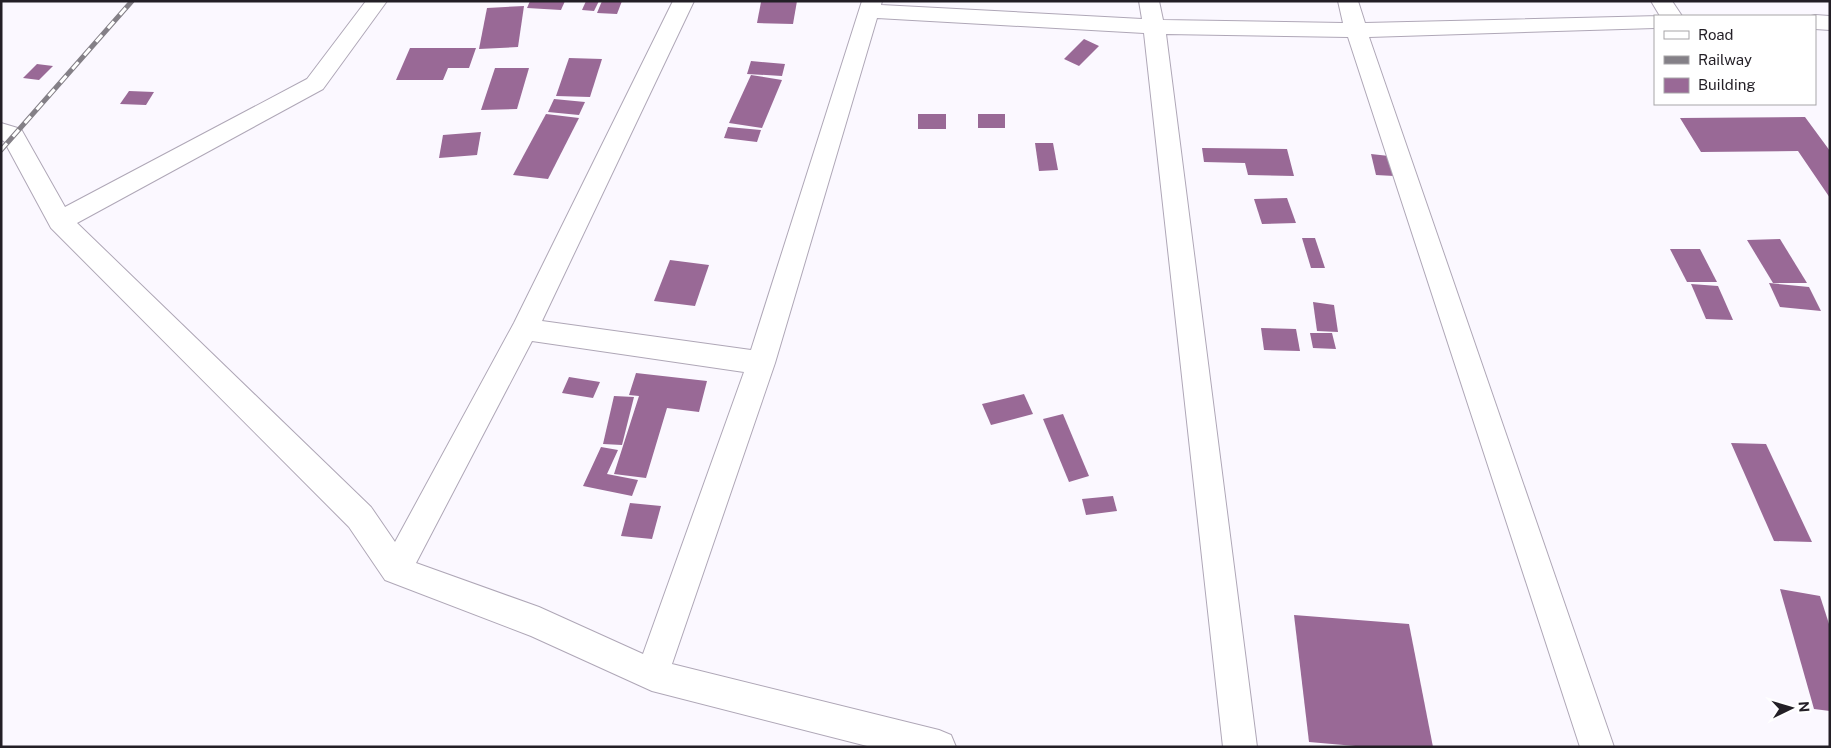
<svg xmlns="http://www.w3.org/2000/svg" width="1831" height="748" font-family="'Public Sans',sans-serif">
	<rect width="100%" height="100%" fill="#fbf8ff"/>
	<g fill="#996996">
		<path d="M530,1h35l-4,9 -34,-2z"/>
		<path d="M586,1h13l-5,10 -12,-1z"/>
		<path d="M602,1h20l-5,13 -20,-1z"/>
		<path d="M797,1l-4,23 -36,-1 4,-21z"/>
		<path d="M524,6l-6,41 -39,2 8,-41z"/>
		<path d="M1084,39l15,7 -20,20 -15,-7z"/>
		<path d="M410,48h66l-7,20h-21l-5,12h-47z"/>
		<path d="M569,58l33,1 -12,38 -34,-1z"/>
		<path d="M751,61l34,3 -3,12 -35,-2z"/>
		<path d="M37,64l16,2 -14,14 -16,-2z"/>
		<path d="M495,68h34l-12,41 -36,1z"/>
		<path d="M751,75l31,5 -20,48 -33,-5z"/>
		<path d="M129,91l25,1 -8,13 -26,-1z"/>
		<path d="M554,99l31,3 -6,13 -31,-3z"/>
		<path d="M546,114l33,4 -31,61 -35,-4z"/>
		<rect x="918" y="114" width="28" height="15"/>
		<rect x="978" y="114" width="27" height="14"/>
		<path d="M1805,117l25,34v47l-32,-47 -97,1 -21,-34z"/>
		<path d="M728,127l33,3 -4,12 -33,-4z"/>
		<path d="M481,132l-4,23 -38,3 4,-23z"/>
		<path d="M1035,143h18l5,27 -19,1z"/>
		<path d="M1202,148l85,1 7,27 -46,-1 -3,-12 -41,-1z"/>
		<path d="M1371,154l18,2 5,20 -18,-1z"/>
		<path d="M1287,198l9,25 -34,1 -8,-25z"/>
		<path d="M1302,238h13l10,30h-14z"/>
		<path d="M1780,239l27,44h-34l-26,-43z"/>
		<path d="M1670,249h30l17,33h-30z"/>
		<path d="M670,260l39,5 -14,41 -41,-5z"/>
		<path d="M1769,283l40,4 12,24 -41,-4z"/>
		<path d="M1691,284l27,2 15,34 -27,-1z"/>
		<path d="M1313,302l21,3 4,27 -21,-1z"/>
		<path d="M1261,328l35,1 4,22 -36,-1z"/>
		<path d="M1310,333h22l4,16 -23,-1z"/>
		<path d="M636,373l71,8 -8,31 -32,-4 -21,70 -32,-4 25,-78 -10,-1z"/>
		<path d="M569,377l31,5 -7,16 -31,-5z"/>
		<path d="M1024,394l9,20 -42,11 -9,-21z"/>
		<path d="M614,396l20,1 -12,48 -19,-1z"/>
		<path d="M1063,414l26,62 -20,6 -26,-63z"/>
		<path d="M1731,443l35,1 46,98 -38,-1z"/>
		<path d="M601,447l17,3 -11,24 31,6 -6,16 -49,-10z"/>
		<path d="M1113,496l4,15 -31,4 -4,-16z"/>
		<path d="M630,503l31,3 -9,33 -31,-3z"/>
		<path d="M1780,589l40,7 10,31v84l-16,-2z"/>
		<path d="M1294,615l115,9 24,123h-66l-58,-5z"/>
	</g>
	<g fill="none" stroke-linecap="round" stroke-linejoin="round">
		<defs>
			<g id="street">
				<path d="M366,1h21l-64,88 -246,134 294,284 24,35 119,-219 159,-322h21l-152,320 209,29 111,-349h20l-1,4 261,14 -3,-18h20l4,19 180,3 -5,-22h20l7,22 295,-7 -9,-15h21l10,15h-27v12l-286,9 245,710h-34l-232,-710 -182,-3 91,713h-34l-79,-714 -267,-15 -102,345 -103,301 267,66 12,5 5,12h-85l-219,-56 -121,-55 -146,-56 -36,-53 -298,-299 -47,-87 -3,-1v-17l20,6 44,78 242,-128zM532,341l212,31 -101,282 -104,-47 -123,-44z"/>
				<path d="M1815,15l15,1v14l-15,-1v-13h-4z"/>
			</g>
		</defs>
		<use href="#street" stroke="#afa7b7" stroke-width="2"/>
		<use href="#street" fill="#fff" fill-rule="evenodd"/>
		<defs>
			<path id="rail" d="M1,150l131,-149"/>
		</defs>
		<use href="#rail" stroke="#848087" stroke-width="5"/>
		<use href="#rail" stroke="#fff" stroke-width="3" stroke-dasharray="9" stroke-linecap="butt"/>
	</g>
	<rect width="1831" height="748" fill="none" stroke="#231f26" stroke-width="5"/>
	<rect x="1654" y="15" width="162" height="90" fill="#ffffff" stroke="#a7a5a8"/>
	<rect x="1664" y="31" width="25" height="8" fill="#ffffff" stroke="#a7a5a8"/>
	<text x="1698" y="40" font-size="15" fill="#231f26">Road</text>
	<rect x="1664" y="56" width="25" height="8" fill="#848087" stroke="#a7a5a8"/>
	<text x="1698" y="65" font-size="15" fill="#231f26">Railway</text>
	<rect x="1664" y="78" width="25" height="15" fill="#996996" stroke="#a7a5a8"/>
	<text x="1698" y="90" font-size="15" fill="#231f26">Building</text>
	<g transform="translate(1791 708) rotate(85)" stroke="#ffffff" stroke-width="4" paint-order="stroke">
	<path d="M0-4L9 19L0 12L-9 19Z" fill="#231f26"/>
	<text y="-8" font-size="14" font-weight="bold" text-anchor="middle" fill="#231f26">N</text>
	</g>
</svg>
